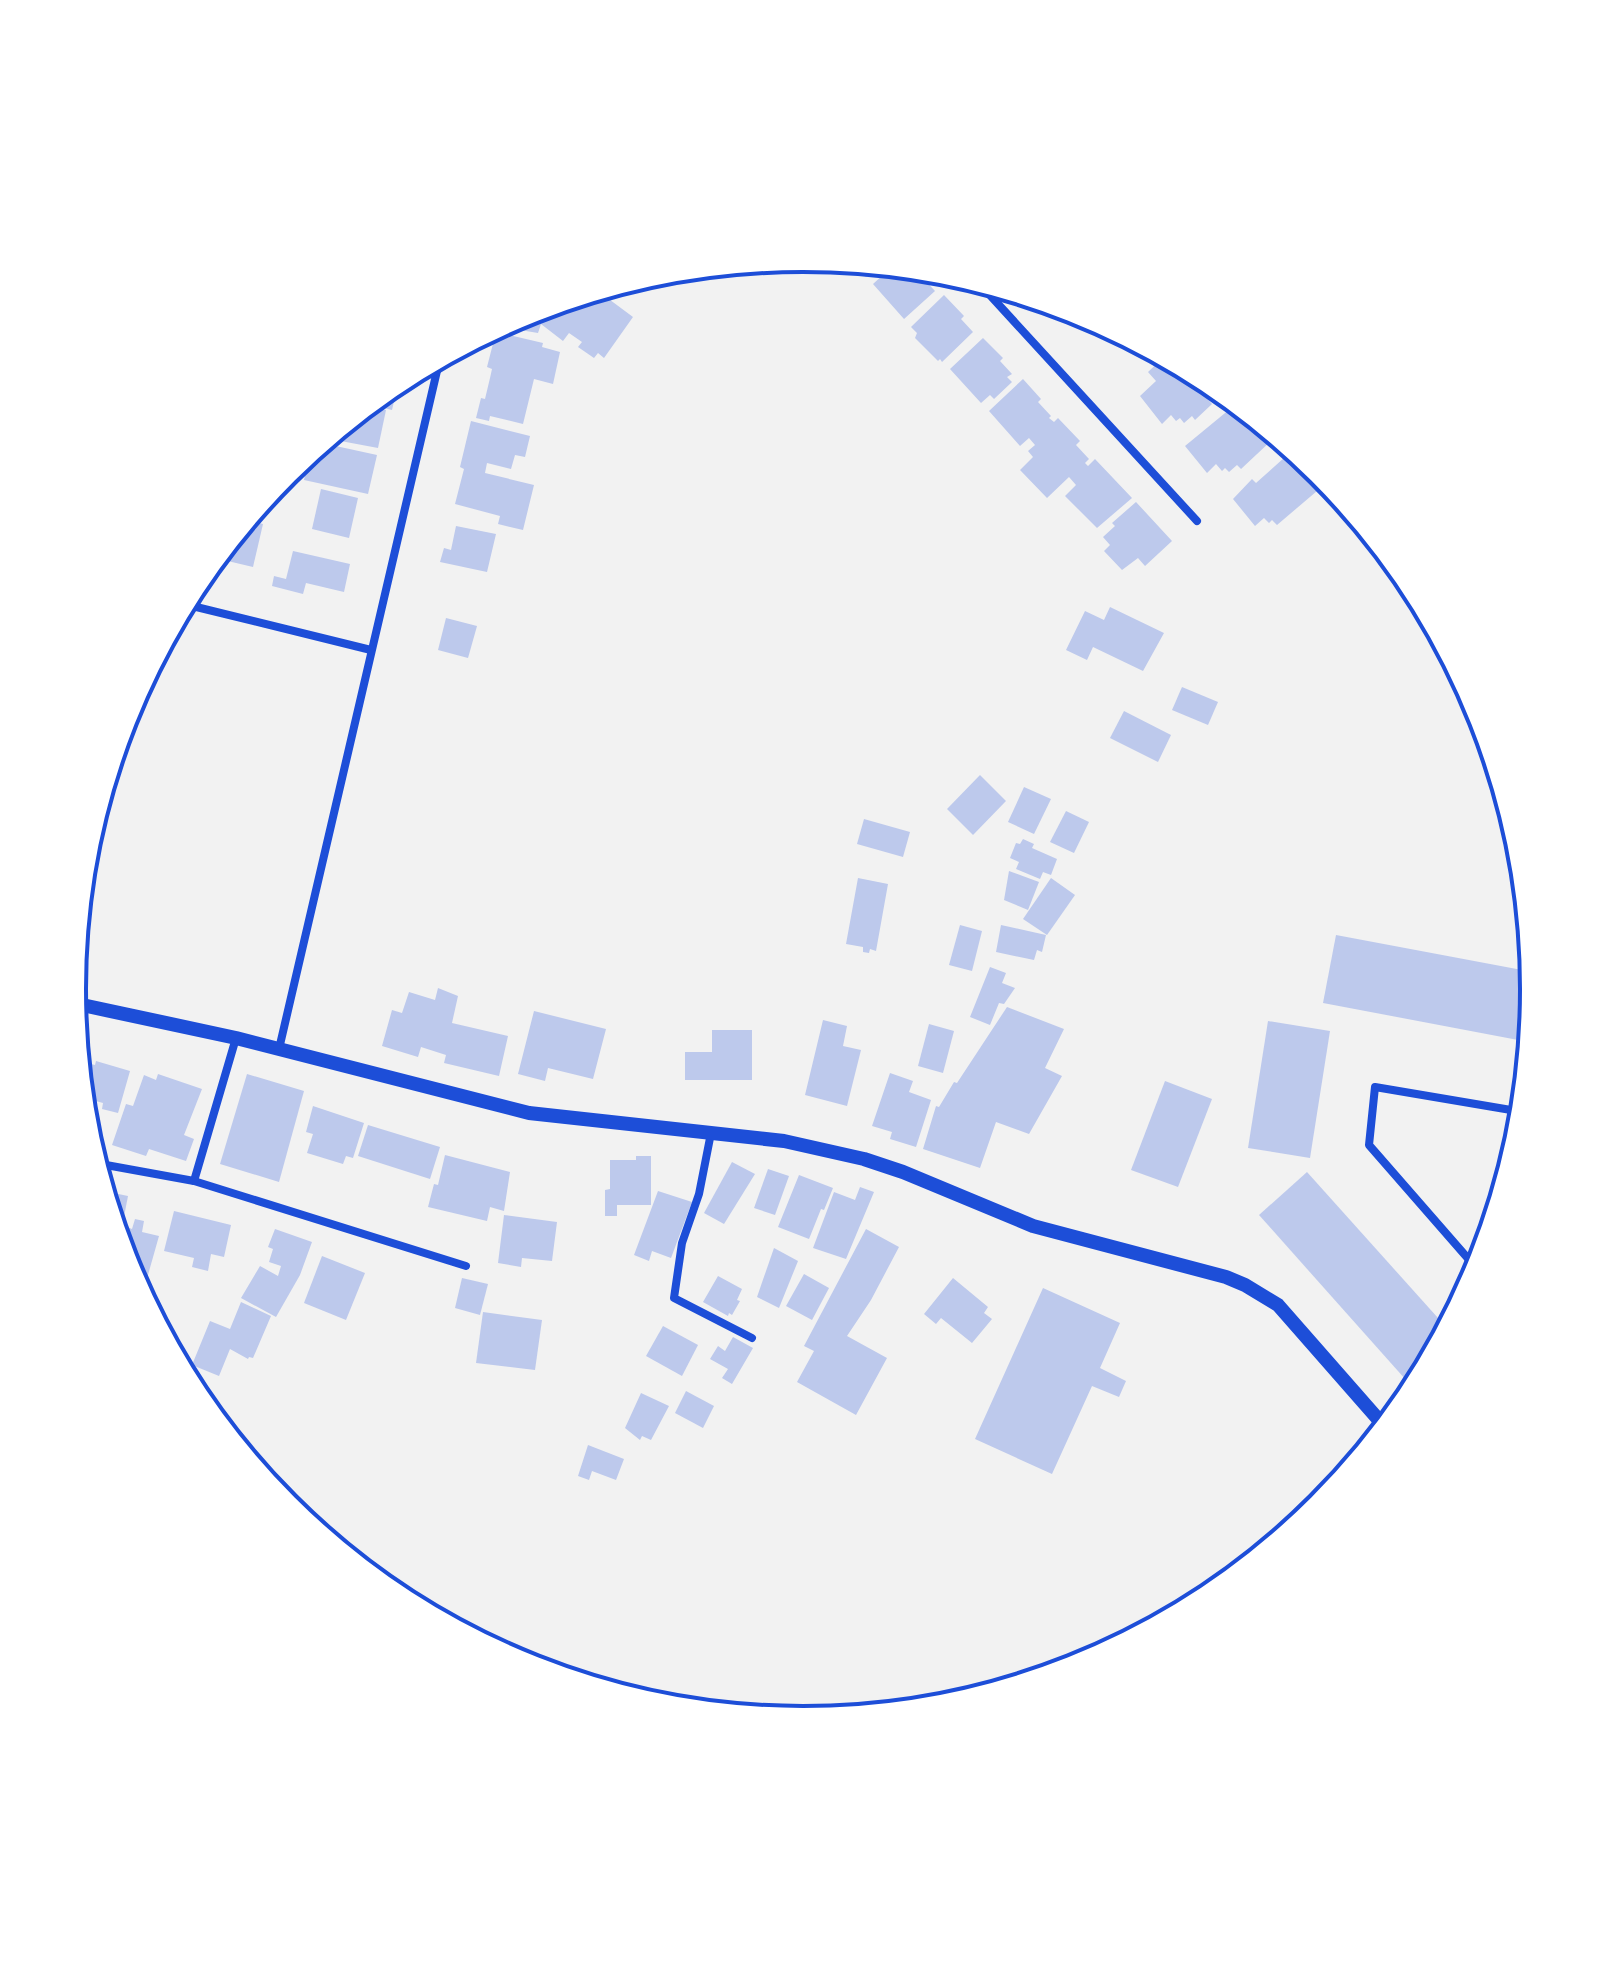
<svg xmlns="http://www.w3.org/2000/svg" width="1606" height="1978" font-family="'PT Serif',serif">
	<rect width="100%" height="100%" fill="#f2f2f2"/>
	<g fill="#bdc9ec">
		<path d="M851,263l22,2h6l-13,12z"/>
		<path d="M884,266l37,4 4,4 -3,3 13,14 -31,28 -31,-35 11,-10 -4,-4z"/>
		<path d="M598,291l35,26 -29,41 -6,-5 -4,5 -16,-11 4,-5 -13,-9 -6,8 -22,-17 -3,9 -18,-3 3,-13 -4,-1 5,-3z"/>
		<path d="M944,295l20,21 -3,3 12,13 -31,30 -2,-3 -2,2 -23,-23 2,-5 -6,-6z"/>
		<path d="M1055,305l28,9 32,17 -6,11 -57,-32z"/>
		<path d="M496,332l47,11 -1,4 18,5 -7,32 -19,-5 -11,45 -33,-8 -1,5 -13,-3 5,-20 4,1 5,-21 2,-9 -5,-2z"/>
		<path d="M983,338l20,20 -3,3 12,13 -5,3 5,5 -18,17 -4,-4 -9,8 -31,-34z"/>
		<path d="M1164,357l49,27 -10,10 9,10 -17,16 -3,-4 -8,7 -4,-5 -4,3 -5,-6 -9,9 -22,-28 16,-15 -8,-9z"/>
		<path d="M1023,379l18,20 -3,3 13,14 -2,2 5,4 4,-4 22,23 -4,4 13,14 -4,4 3,3 7,-7 37,39 -35,30 -32,-32 11,-11 -7,-8 -22,21 -27,-28 13,-13 -5,-6 7,-6 -6,-7 -9,8 -31,-35z"/>
		<path d="M399,380l-7,30 -12,-3 1,-6 -6,-1z"/>
		<path d="M1236,404l36,36 -31,29 -4,-4 -8,7 -4,-4 -3,3 -6,-7 -9,9 -22,-27z"/>
		<path d="M367,406l19,4 -8,38 -48,-9 1,-4z"/>
		<path d="M471,421l59,15 -5,21 -10,-2 -4,14 -24,-6 -2,10 49,12 -11,45 -25,-6 2,-8 -45,-12 9,-35 -4,-2z"/>
		<path d="M322,443l55,12 -9,39 -64,-14 6,-28z"/>
		<path d="M1285,457l32,34 -40,34 -5,-5 -3,3 -5,-5 -9,8 -22,-27 19,-20 4,4z"/>
		<path d="M321,489l37,9 -9,40 -37,-9z"/>
		<path d="M266,497l-5,20 -10,-2z"/>
		<path d="M1136,502l36,39 -27,25 -7,-8 -16,12 -18,-19 6,-6 -7,-8 12,-11 -3,-3z"/>
		<path d="M247,520l16,4 -10,43 -38,-9z"/>
		<path d="M456,526l40,8 -9,38 -47,-10 4,-14 7,2z"/>
		<path d="M293,551l57,13 -6,28 -38,-9 -3,11 -31,-8 2,-10 12,3z"/>
		<path d="M1110,607l54,26 -21,38 -50,-24 -6,13 -21,-10 19,-39 19,9z"/>
		<path d="M446,618l31,8 -9,32 -30,-8z"/>
		<path d="M1182,687l36,15 -10,23 -36,-15z"/>
		<path d="M1124,711l47,24 -13,27 -48,-24z"/>
		<path d="M980,775l26,26 -33,34 -26,-26z"/>
		<path d="M1024,787l27,12 -17,35 -26,-12z"/>
		<path d="M1066,811l23,11 -15,31 -24,-11z"/>
		<path d="M864,819l46,13 -7,25 -46,-13z"/>
		<path d="M1023,839l11,5 -2,4 25,11 -6,16 -8,-3 -3,7 -24,-10 3,-7 -9,-4 6,-15 4,1z"/>
		<path d="M1009,871l30,11 -11,28 -24,-10z"/>
		<path d="M858,878l30,6 -12,67 -6,-2 -1,4 -6,-1v-5l-17,-3z"/>
		<path d="M1051,878l24,17 -28,40 -24,-16z"/>
		<path d="M960,925l22,6 -10,40 -23,-6z"/>
		<path d="M1001,925l45,10 -4,17 -5,-2 -3,10 -38,-8z"/>
		<path d="M1336,935l196,37 2,17 -5,53 -206,-39z"/>
		<path d="M990,967l16,6 -4,10 13,5 -11,16 -5,-1 -9,22 -20,-8z"/>
		<path d="M438,988l20,8 -6,27 56,13 -9,40 -55,-13 2,-8 -25,-8 -3,10 -36,-11 10,-36 10,3 7,-21 26,8z"/>
		<path d="M1007,1007l57,22 -19,39 17,8 -33,58 -33,-12 -16,46 -57,-19 13,-43 3,1 15,-25 3,1z"/>
		<path d="M534,1011l72,18 -13,50 -45,-11 -3,13 -27,-7z"/>
		<path d="M823,1020l24,6 -4,20 18,4 -14,56 -42,-11z"/>
		<path d="M1268,1021l62,10 -20,127 -62,-10z"/>
		<path d="M929,1024l25,7 -11,42 -25,-7z"/>
		<path d="M712,1030h40v50h-67v-28h27z"/>
		<path d="M79,1061l16,4 1,-4 34,10 -12,42 -16,-4 1,-6 -18,-5 -2,6z"/>
		<path d="M890,1073l23,8 -4,11 22,8 -15,47 -26,-8 2,-7 -20,-6z"/>
		<path d="M158,1074l44,15 -18,46 10,4 -8,22 -37,-12 -3,7 -34,-11 14,-41 7,2 11,-31 12,5z"/>
		<path d="M247,1074l57,17 -25,91 -59,-18z"/>
		<path d="M1165,1081l47,18 -34,88 -47,-17z"/>
		<path d="M313,1106l51,17 -11,35 -7,-2 -3,8 -36,-11 6,-19 -7,-2z"/>
		<path d="M368,1125l72,22 -10,32 -72,-23z"/>
		<path d="M445,1155l65,17 -6,39 -14,-4 -3,14 -59,-14 6,-23 4,1z"/>
		<path d="M636,1156h15v49h-34v11h-12v-26l5,-1v-29h26z"/>
		<path d="M732,1162l23,12 -31,50 -20,-11z"/>
		<path d="M768,1169l21,7 -14,39 -21,-7z"/>
		<path d="M1307,1172l140,156 -33,61 -155,-174z"/>
		<path d="M799,1175l34,13 -9,22 -3,-1 -12,30 -31,-12z"/>
		<path d="M860,1187l14,5 -28,67 -33,-11 21,-56 21,8z"/>
		<path d="M104,1191l24,5 -6,31 -7,-1z"/>
		<path d="M658,1191l34,11 -21,56 -19,-7 -3,10 -15,-6z"/>
		<path d="M174,1211l57,14 -7,32 -13,-3 -3,17 -16,-4 2,-9 -30,-7z"/>
		<path d="M504,1215l53,7 -5,39 -30,-3 -1,9 -23,-4z"/>
		<path d="M135,1219l9,2 -2,11 17,4 -13,46 -13,-4 -12,-30 6,-21 5,2z"/>
		<path d="M275,1229l37,13 -12,33 -24,42 -35,-19 19,-32 18,10 3,-10 -12,-4 4,-13 -5,-2z"/>
		<path d="M866,1229l33,18 -28,53 -24,36 40,22 -31,57 -59,-33 17,-31 -10,-5z"/>
		<path d="M774,1248l24,13 -19,47 -22,-11z"/>
		<path d="M322,1256l43,17 -19,47 -42,-17z"/>
		<path d="M804,1274l25,14 -17,32 -26,-14z"/>
		<path d="M718,1276l24,13 -5,11 3,1 -8,14 -3,-2 -1,3 -25,-14z"/>
		<path d="M462,1278l26,6 -8,31 -25,-7z"/>
		<path d="M953,1278l35,29 -4,6 8,6 -20,24 -31,-25 -5,6 -12,-10z"/>
		<path d="M1043,1288l77,35 -20,45 26,13 -7,16 -27,-11 -40,88 -77,-35z"/>
		<path d="M241,1302l30,14 -18,42 -4,-1 -1,2 -18,-10 -11,27 -27,-11 18,-44 20,8z"/>
		<path d="M483,1312l59,8 -7,50 -59,-7z"/>
		<path d="M663,1326l35,19 -16,31 -36,-20z"/>
		<path d="M733,1337l20,11 -21,36 -10,-6 6,-9 -18,-10 8,-13 7,5z"/>
		<path d="M686,1391l28,15 -11,22 -28,-15z"/>
		<path d="M641,1393l28,13 -18,34 -9,-4 -2,4 -15,-12z"/>
		<path d="M588,1445l36,14 -8,21 -24,-9 -3,9 -11,-4z"/>
	</g>
	<g fill="none" stroke-linecap="round" stroke-linejoin="round">
		<g stroke="#1d4ed8" stroke-width="8">
			<path d="M977,281l220,240"/>
			<path d="M184,604l187,46"/>
			<path d="M279,1049l161,-691"/>
			<path d="M711,1133l-12,61 -17,49 -8,55 78,40"/>
			<path d="M106,1165l88,16 272,85"/>
			<path d="M194,1181l42,-143"/>
			<path d="M1478,1270l-109,-125 6,-58 136,23"/>
		</g>
		<path stroke="#1d4ed8" stroke-width="14" d="M73,1003l163,35 293,75 255,28 80,18 39,13 130,54 193,51 19,8 33,20 107,122"/>
	</g>
	<path d="M0 0H1606V1978H0ZM86 989a717 717 0 1 1 1434 0a717 717 0 1 1-1434 0Z" fill="#fff" fill-rule="evenodd"/>
	<path fill="none" stroke="#1d4ed8" stroke-width="4" d="M86 989a717 717 0 1 1 1434 0a717 717 0 1 1-1434 0Z"/>
</svg>
